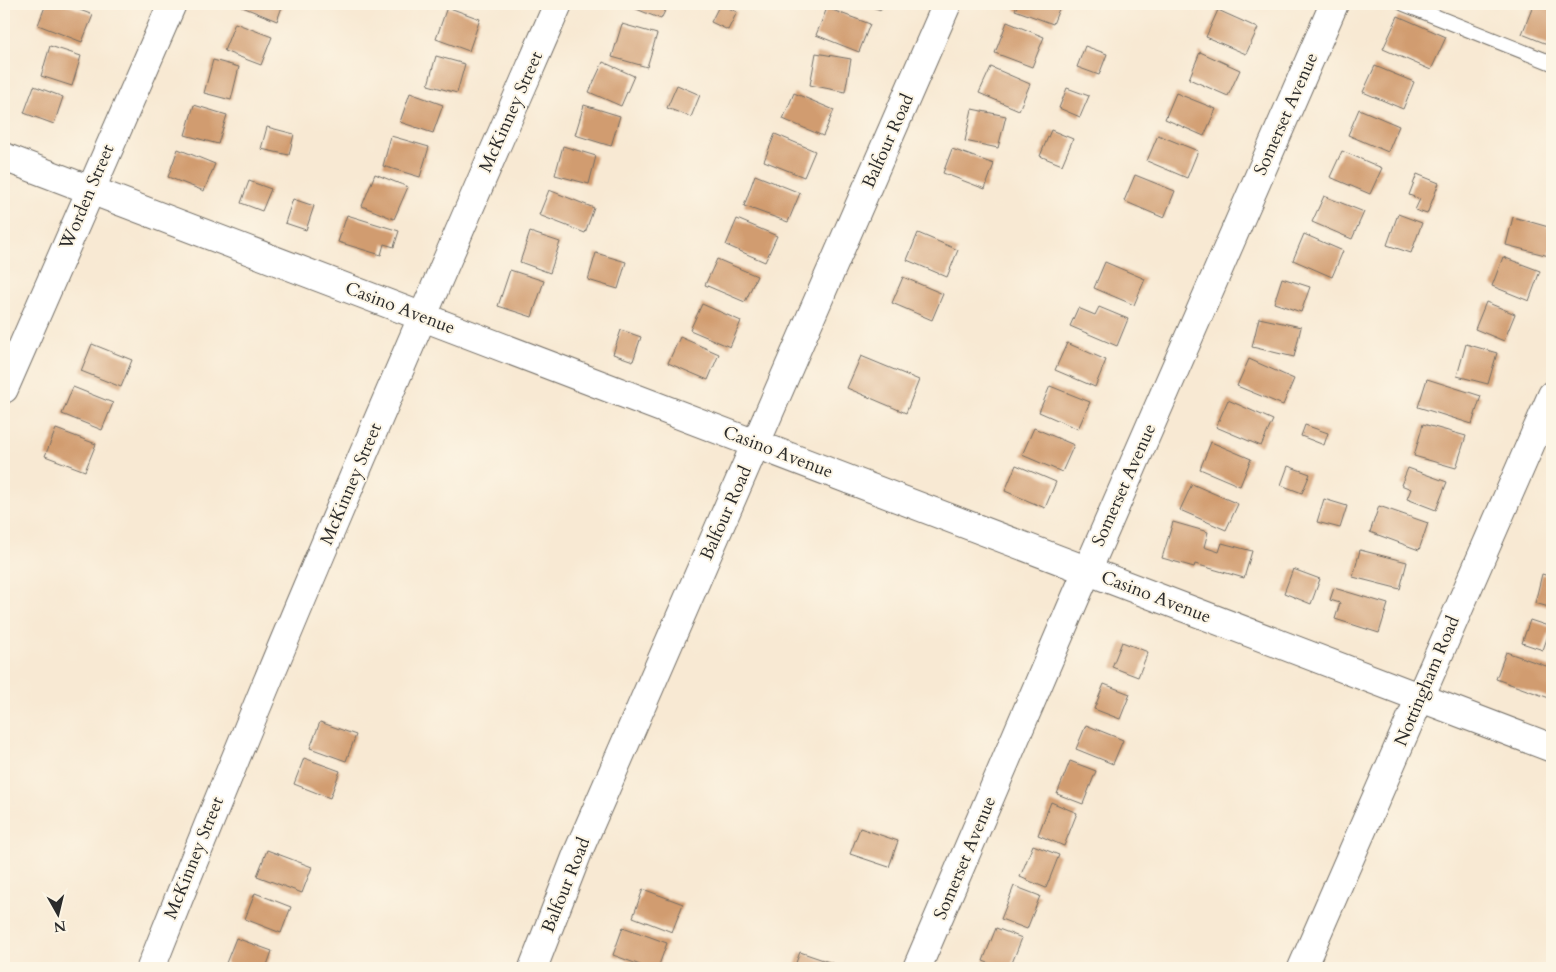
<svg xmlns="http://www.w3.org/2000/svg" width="1556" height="972" font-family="Cardo,serif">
	<rect width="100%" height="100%" fill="#fcf5e5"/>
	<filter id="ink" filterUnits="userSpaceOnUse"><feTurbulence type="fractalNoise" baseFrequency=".02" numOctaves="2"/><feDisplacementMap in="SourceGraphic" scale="10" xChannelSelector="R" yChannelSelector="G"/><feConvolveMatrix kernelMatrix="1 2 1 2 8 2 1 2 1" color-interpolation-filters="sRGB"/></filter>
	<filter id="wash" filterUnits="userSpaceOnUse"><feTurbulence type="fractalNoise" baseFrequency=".0096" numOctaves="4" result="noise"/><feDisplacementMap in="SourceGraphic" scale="20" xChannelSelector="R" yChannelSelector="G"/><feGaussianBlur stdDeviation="1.12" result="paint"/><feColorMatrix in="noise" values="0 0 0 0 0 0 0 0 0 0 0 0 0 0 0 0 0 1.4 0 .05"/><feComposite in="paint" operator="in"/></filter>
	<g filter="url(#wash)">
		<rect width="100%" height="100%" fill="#f8e9d3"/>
		<g id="blocks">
			<g fill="#d19c70">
				<path d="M46,4h18l29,11 -11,27 -44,-17z"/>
				<path d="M241,4h42l-6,17 -37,-15z"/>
				<path d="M624,4h51l-2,3 -5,-2 -7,14z"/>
				<path d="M720,4l17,8 -9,18 -17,-8z"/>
				<path d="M862,4h21l-2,6z"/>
				<path d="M1018,4h43l-8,20 -38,-14z"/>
				<path d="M1528,4h24v42l-30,-12 11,-28z"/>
				<path d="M447,7l33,12 -11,32 -33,-12z"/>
				<path d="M827,8l43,16 -11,28 -43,-17z"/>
				<path d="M1218,10l40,18 -12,26 -40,-17z"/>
				<path d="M1398,16l48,21 -15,33 -48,-21z"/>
				<path d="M1007,22l37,15 -12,30 -37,-14z"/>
				<path d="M235,23l37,14 -11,28 -37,-14z"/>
				<path d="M622,24l35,10 -10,33 -35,-10z"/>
				<path d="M50,46l31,10 -9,30 -31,-10z"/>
				<path d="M1085,46l22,8 -8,21 -22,-8z"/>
				<path d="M1200,52l40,18 -12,26 -39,-17z"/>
				<path d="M816,53l35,6 -6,33 -35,-7z"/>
				<path d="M436,56l29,8 -8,29 -29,-8z"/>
				<path d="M213,60l26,7 -8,33 -27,-7z"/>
				<path d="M603,62l31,14 -13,30 -32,-14z"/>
				<path d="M1375,66l39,16 -11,27 -40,-17z"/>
				<path d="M991,67l39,17 -11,26 -40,-17z"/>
				<path d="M677,85l23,10 -9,22 -24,-9z"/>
				<path d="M34,86l29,11 -9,27 -30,-11z"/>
				<path d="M1067,88l22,8 -9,21 -21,-9z"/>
				<path d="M410,93l33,12 -10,28 -33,-11z"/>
				<path d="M794,93l40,17 -11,26 -40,-17z"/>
				<path d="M1176,93l40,16 -12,27 -39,-17z"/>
				<path d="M194,105l33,10 -9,29 -33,-9z"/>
				<path d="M584,105l36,11 -9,30 -36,-11z"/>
				<path d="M972,109l34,7 -8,32 -33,-7z"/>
				<path d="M1359,109l40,17 -11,26 -40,-17z"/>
				<path d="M267,127l27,7 -5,21 -28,-6z"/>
				<path d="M1051,130l22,9 -11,26 -22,-9z"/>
				<path d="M775,134l40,17 -11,26 -40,-16z"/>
				<path d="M1158,135l40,16 -11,27 -40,-17z"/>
				<path d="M391,136l38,11 -9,30 -37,-11z"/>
				<path d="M563,146l33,10 -7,28 -34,-9z"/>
				<path d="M178,149l37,15 -11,27 -36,-14z"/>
				<path d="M952,149l42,15 -9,25 -42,-16z"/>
				<path d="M1342,151l40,17 -12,26 -40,-17z"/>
				<path d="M375,174l33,13 -14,32 -32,-13z"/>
				<path d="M1417,174l22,9 -12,31 -12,-4 5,-11 -11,-4z"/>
				<path d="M755,175l45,18 -12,29 -44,-16z"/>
				<path d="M1135,175l40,16 -11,27 -40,-17z"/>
				<path d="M249,181l22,8 -9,22 -21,-8z"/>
				<path d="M549,190l45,18 -9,25 -46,-18z"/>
				<path d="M1324,196l40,16 -12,27 -40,-17z"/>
				<path d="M293,199l21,7 -8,24 -21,-7z"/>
				<path d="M1398,214l24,9 -11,30 -24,-8z"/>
				<path d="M347,215l52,16 -5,16 -10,-3 -3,11 -43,-13z"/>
				<path d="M1513,217l39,11v15l-3,13 -43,-11z"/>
				<path d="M737,219l40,17 -12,26 -39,-17z"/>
				<path d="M530,232l30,10 -10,31 -30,-11z"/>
				<path d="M918,233l40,17 -11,27 -40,-17z"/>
				<path d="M1304,234l39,17 -11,26 -39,-17z"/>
				<path d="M596,253l30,9 -8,27 -30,-9z"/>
				<path d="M1503,257l37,14 -11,30 -37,-15z"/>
				<path d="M717,259l40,17 -12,26 -40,-17z"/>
				<path d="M1105,262l40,17 -11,26 -40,-17z"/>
				<path d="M510,270l34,11 -12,36 -34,-11z"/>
				<path d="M903,277l40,17 -11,26 -40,-17z"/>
				<path d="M1282,278l28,9 -9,25 -27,-9z"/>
				<path d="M1486,302l29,12 -11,27 -29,-12z"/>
				<path d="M702,304l39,17 -11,26 -40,-17z"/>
				<path d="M1099,307l29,12 -11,27 -47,-20 8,-18 17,7z"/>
				<path d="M1259,318l42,9 -7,30 -42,-10z"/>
				<path d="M621,330l20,7 -8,24 -20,-7z"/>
				<path d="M680,337l39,17 -11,26 -40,-17z"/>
				<path d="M1067,343l39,17 -11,27 -40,-17z"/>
				<path d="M92,344l40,16 -11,27 -40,-16z"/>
				<path d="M1466,344l31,9 -9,31 -31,-8z"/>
				<path d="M861,356l58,24 -13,33 -59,-25z"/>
				<path d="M1249,359l45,20 -11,26 -46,-19z"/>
				<path d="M1427,379l54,17 -9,28 -54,-17z"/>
				<path d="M1050,386l40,16 -12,27 -39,-17z"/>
				<path d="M73,387l40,16 -11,27 -40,-16z"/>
				<path d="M1228,400l45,20 -12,26 -45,-19z"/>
				<path d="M1423,424l43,12 -10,32 -42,-12z"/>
				<path d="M1305,425l23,8 -4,12 -23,-9z"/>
				<path d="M1034,428l40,17 -12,27 -40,-17z"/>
				<path d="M56,429l40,15 -11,27 -40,-15z"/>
				<path d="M1211,442l40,17 -11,27 -40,-17z"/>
				<path d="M1016,465l40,17 -11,26 -40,-17z"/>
				<path d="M1288,466l22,8 -8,19 -21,-8z"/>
				<path d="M1408,468l39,14 -11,28 -29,-11 4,-10 -10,-4z"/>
				<path d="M1192,484l46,20 -12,26 -46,-20z"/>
				<path d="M1324,499l23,7 -7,22 -23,-6z"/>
				<path d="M1379,506l49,17 -9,27 -49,-18z"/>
				<path d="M1173,522l35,10 -4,15 15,5 3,-9 30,8 -8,27 -49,-14 -1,3 -32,-9z"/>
				<path d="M1360,550l47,12 -7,27 -47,-12z"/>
				<path d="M1293,569l27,10 -9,25 -27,-11z"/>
				<path d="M1542,574l10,3v31l-17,-5z"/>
				<path d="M1334,588l54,16 -9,29 -44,-14 5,-16 -10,-3z"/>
				<path d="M1530,620l21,7 -8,23 -21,-7z"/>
				<path d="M1122,642l26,10 -10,25 -26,-10z"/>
				<path d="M1506,652l46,16v31l-56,-20z"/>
				<path d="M1104,684l26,10 -10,25 -26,-10z"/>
				<path d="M320,722l36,13 -10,26 -36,-13z"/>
				<path d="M1086,725l37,15 -10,24 -37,-15z"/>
				<path d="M304,758l36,13 -10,27 -36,-14z"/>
				<path d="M1070,761l26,10 -13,33 -26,-10z"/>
				<path d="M1051,802l26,11 -13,33 -26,-11z"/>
				<path d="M860,828l38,13 -9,26 -39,-13z"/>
				<path d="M1033,845l26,10 -13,33 -26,-11z"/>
				<path d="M267,850l45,17 -10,26 -45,-17z"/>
				<path d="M1014,886l26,10 -13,33 -26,-10z"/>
				<path d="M643,889l40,15 -11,28 -39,-15z"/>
				<path d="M255,893l36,14 -10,26 -36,-14z"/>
				<path d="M623,927l44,16 -9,25h-10l-35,-13z"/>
				<path d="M996,928l26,10 -12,30h-9l-18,-7z"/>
				<path d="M236,938l36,13 -6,17h-27l-13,-5z"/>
				<path d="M800,952l38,13 -1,3h-43z"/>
			</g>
		</g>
	</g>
	<g filter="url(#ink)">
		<use href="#blocks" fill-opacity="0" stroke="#736e66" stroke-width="1"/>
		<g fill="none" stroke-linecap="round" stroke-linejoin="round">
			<defs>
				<path id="service" d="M1404,4l148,59"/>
				<g id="minor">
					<path d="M4,157l1548,591"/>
					<path d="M4,389l168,-385"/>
					<path d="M151,968c128,-324 268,-644 407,-964"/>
					<path d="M533,968l45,-116 369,-848"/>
					<path d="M917,968l157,-367 260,-597"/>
					<path d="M1302,968l250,-573"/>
				</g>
			</defs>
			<use href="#service" stroke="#736e66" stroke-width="16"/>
			<use href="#minor" stroke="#736e66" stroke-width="30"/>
			<use href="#service" stroke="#fff" stroke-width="14"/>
			<use href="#minor" stroke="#fff" stroke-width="28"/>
		</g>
	</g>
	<g text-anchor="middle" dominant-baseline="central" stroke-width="4" stroke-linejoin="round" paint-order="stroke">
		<g font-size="18" fill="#2b2b2b" stroke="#fcf5e5">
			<text transform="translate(511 112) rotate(-66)">McKinney Street</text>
			<text transform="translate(1286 114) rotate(-66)">Somerset Avenue</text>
			<text transform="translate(888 141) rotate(-66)">Balfour Road</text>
			<text transform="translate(87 197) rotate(-67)">Worden Street</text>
			<text transform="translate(400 308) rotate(21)">Casino Avenue</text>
			<text transform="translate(778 452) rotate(21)">Casino Avenue</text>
			<text transform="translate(351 484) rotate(-67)">McKinney Street</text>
			<text transform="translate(1124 485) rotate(-66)">Somerset Avenue</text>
			<text transform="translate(726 513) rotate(-66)">Balfour Road</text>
			<text transform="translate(1156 597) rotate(21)">Casino Avenue</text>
			<text transform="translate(1427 681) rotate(-67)">Nottingham Road</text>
			<text transform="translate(194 858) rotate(-68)">McKinney Street</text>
			<text transform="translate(965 858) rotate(-67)">Somerset Avenue</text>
			<text transform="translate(566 885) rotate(-68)">Balfour Road</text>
		</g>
	</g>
	<rect width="1556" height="972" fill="none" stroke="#fcf5e5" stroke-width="20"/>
	<g transform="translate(58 914) rotate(172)" stroke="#fcf5e5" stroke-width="4" paint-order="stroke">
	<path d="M0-4L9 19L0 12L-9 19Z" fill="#2b2b2b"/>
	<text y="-8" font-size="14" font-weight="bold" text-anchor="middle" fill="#2b2b2b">N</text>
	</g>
</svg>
